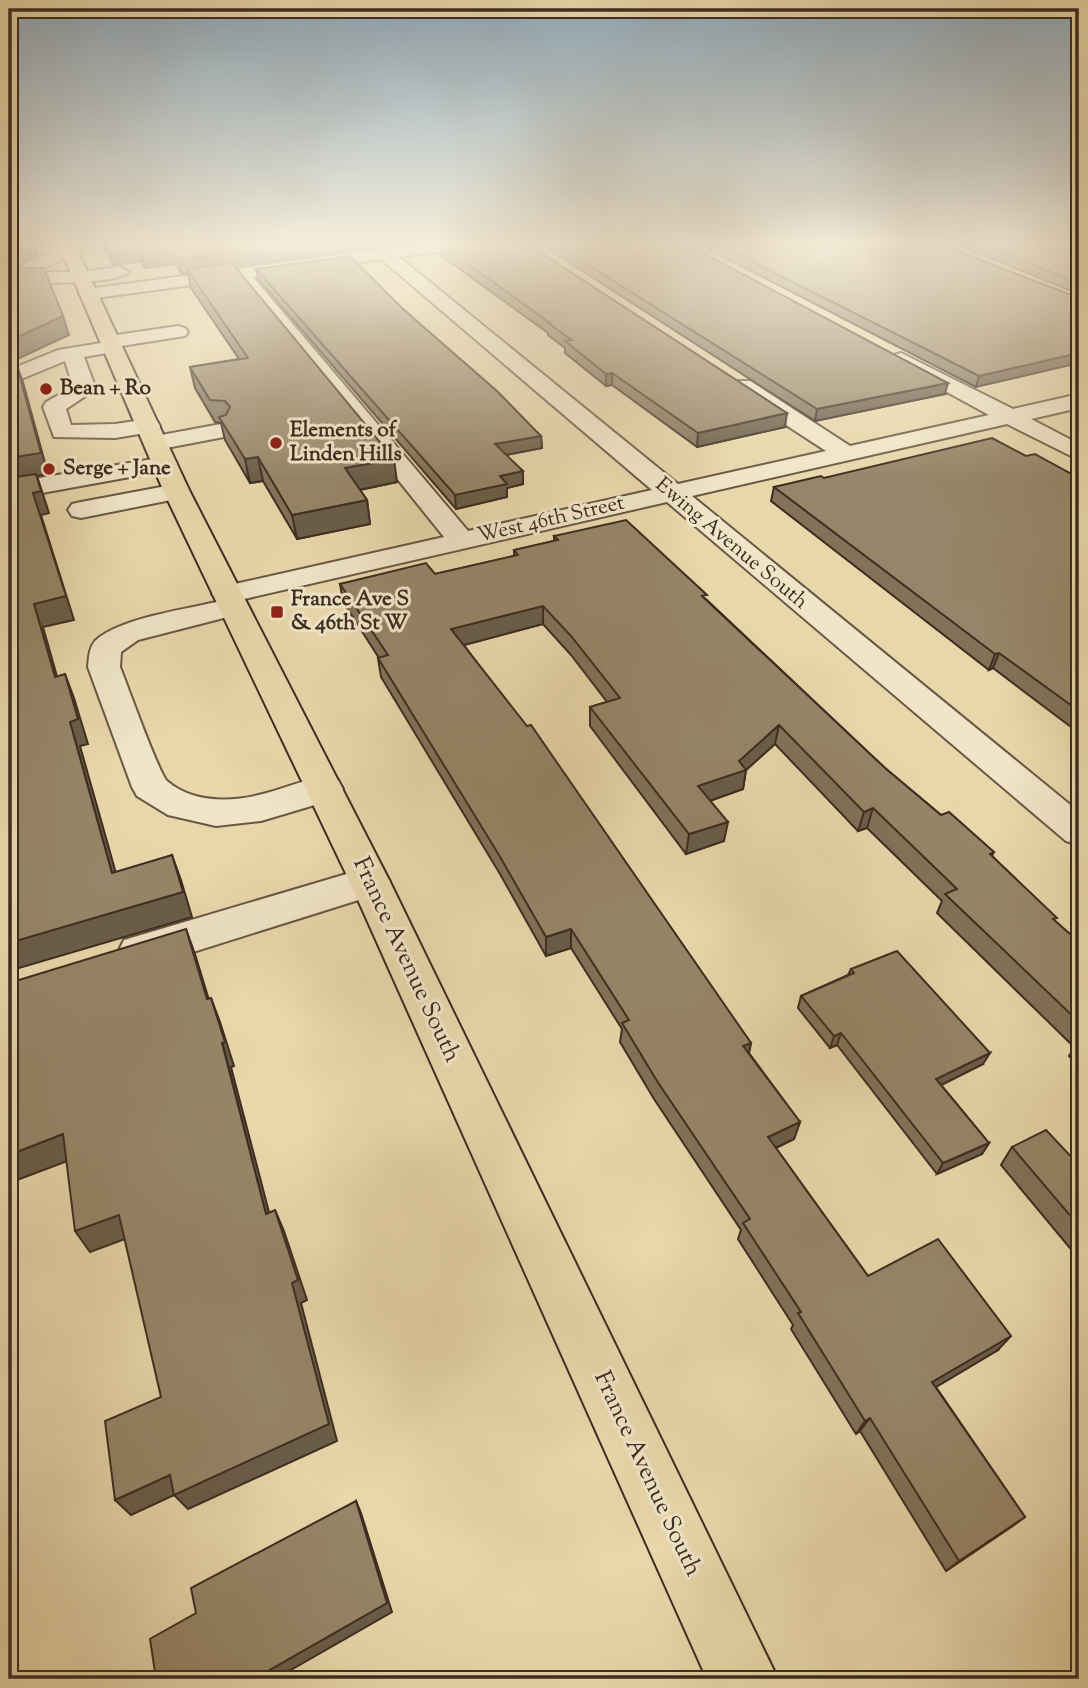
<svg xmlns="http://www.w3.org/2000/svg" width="1088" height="1688" font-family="'Sorts Mill Goudy',serif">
	<rect width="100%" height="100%" fill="#e8d7ab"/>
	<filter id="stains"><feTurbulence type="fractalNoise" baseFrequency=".00286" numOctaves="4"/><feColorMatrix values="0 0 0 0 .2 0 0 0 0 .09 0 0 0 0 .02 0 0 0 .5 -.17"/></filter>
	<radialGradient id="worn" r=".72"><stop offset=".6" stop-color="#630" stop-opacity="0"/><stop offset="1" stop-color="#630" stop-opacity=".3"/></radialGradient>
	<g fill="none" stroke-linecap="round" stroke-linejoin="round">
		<defs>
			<g id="minor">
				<path d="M75,243h22l-62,29h45l40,-5 9,5c-13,13 -99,11 -120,10v-10h16l-3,-4 2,-4z"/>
				<path d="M428,243h45l-8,5 -66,9 279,227 148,-33 -92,-60 -3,-5 3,-5h16l100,65 139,-31 -95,-52 -3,-4 3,-4 7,-2 112,56 66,-15v14l-48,11 48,25v16l-72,-36 -315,72 387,316v33l-13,-4 -399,-339 -427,98 8,7 -5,6 -105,27 -17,12 -1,15c7,17 39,107 47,114 28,24 70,21 103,11 22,-6 46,-18 68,-12l5,9 -5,9 -77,23 -45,5 -48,-11 -31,-19 -5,-9 -44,-120c1,-9 1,-19 7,-26 24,-23 92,-32 126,-40l-9,-7 5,-6 227,-51 -207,-258 -149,20 -9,-5 9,-5zM381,259l271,231 -184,41 -215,-254z"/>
				<path d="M178,326l7,2 3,4 -3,4 -64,10 -2,5 -35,6 12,32 -30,20 5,16 44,-1 34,-5 8,2 3,5 -3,5 -42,7 -61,-1 -11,-30 3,-5 27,-15 -8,-26 -56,23v-14l49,-20 43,-7 2,-5 7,-2z"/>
				<path d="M221,424l8,2 4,5 -4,5 -73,14 -8,-2 -4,-5 4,-5 8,-2z"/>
				<path d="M165,457l9,2 3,5 -3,5 -165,30v-16z"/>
				<path d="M177,484l9,3 4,5 -4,5 -105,21 -9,-2 -4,-6 4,-6 9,-2z"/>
				<path d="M370,867l14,5 6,10 -6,10 -245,77 -15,-5 -6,-12 6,-12z"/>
			</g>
			<path id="major" d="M58,243h16l116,249 200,390 388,797h-71l-357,-797 -186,-390z"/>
		</defs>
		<use href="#minor" stroke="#685843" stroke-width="4"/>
		<use href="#major" stroke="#3d2d20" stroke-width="4"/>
		<use href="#minor" fill="#f0e5c8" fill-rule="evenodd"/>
		<use href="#major" fill="#e8d7ab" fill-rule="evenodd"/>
	</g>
	<g fill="#817259" stroke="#3d2d20" stroke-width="2">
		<path d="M101,243h296l-162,23 162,216 -37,8 7,10 3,24 -73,15 -34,-58 -13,2 -25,-43 -4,-17 -6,-1 -20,-34 -5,-21 49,-8 -48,-71 -3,-15 -6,1 -7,-10 -30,4 -4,-7 -28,4z"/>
		<path d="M539,243h144l262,151 -130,27z"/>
		<path d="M697,243h239l143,55 -103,89z"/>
		<path d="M953,243h126v51z"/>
		<path d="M442,245l343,182 -88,20 -85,-62 -6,1 -41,-33v-5l-17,-13v-2l-106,-77z"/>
		<path d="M256,269l147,40 138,127 1,12 -36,7 17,29 -16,4v9l-51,12 -198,-230z"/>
		<path d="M1026,456l53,22v255l-86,-65 -4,2 -218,-169 3,-14 50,-9z"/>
		<path d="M554,536l152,63 179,169 56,47 53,37 -2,4 63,65 24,21v124l-10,-10 5,-9 -137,-134 5,-12 -75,-73 -9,3 -83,-87 -29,26 -3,19 -33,12 14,40 -38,13 -96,-128v-19l17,-5 -36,-47 -28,-31 -79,21 287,398 -2,10 51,69 -6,17 -18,9 92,128 130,74 -62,37 89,130 -79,54 -86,-140 -4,3 -65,-105 2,-4 -55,-86 3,-9 -87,-131 -34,-57 2,-13 -51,-81 -25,8 -46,-82 -119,-197 -3,-19h1l-36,-56 -3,-18 95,-10 79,-18v-6l40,-9z"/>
		<path d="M851,969l132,95 -42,21 48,58 -7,11 -45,20 -100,-129 -7,3 -32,-40 3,-12 47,-21z"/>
		<path d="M1012,1147l64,15 3,-2v99l-78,-94z"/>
	</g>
	<g fill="#695d49" stroke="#3d2d20" stroke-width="2">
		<path d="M23,243h11l4,12 -15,7 -3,7 -11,1v-17l9,-8z"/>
		<path d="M303,243l94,1 -207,29 -3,-4 1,4 -6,1 -4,-14z"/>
		<path d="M137,248l4,13 -28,4 -4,-14z"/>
		<path d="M172,251l3,13 -30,4 -3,-13z"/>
		<path d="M63,316l6,19 -60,28v-22z"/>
		<path d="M1079,353v10l-103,24 3,-11z"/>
		<path d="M16,363l7,19 25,92 -11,2 12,37 -8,2 33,105 -31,7 21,74 -9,-24 -21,-73 -25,-123v-23z"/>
		<path d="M612,373v12l-6,1v-12z"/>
		<path d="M948,383l-3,11 -130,27 2,-12z"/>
		<path d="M787,413l-2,14 -88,20 1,-14z"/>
		<path d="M541,436l1,12 -47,9v-13z"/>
		<path d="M258,457l5,24 -13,2 -5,-24z"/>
		<path d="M394,459l3,23 -48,10 -4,-24z"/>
		<path d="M523,471v13l-16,4v9l-51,12 -1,-14 45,-19z"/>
		<path d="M367,500l3,24 -73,15 -5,-24z"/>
		<path d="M543,606v18l-90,24 -2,-19z"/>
		<path d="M999,653l-6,15 -4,2 6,-16z"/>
		<path d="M65,674l9,24 14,46 -8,2 43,152 -11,-25 -42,-151z"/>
		<path d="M779,725l-4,19 -29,26 -3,19 -48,17 3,-20 41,-25z"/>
		<path d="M873,808l-6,20 -9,3 6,-19z"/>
		<path d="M728,822l-4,19 -38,13 3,-20z"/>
		<path d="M172,855l9,25 11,37 -183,54v-28z"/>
		<path d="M186,929l9,25 21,69 -9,-24z"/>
		<path d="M571,929v19l-25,8v-19z"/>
		<path d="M211,998l9,24 14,44 -3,1 44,168 -9,-21z"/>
		<path d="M841,1033l-4,12 -7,3 4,-12z"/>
		<path d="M751,1043l-4,18 -4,-15z"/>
		<path d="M990,1053l-7,11 -52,26 5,-11z"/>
		<path d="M800,1122l-6,17 -31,15 5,-17z"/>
		<path d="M63,1134l15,23 -69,26v-28z"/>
		<path d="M989,1143l-7,11 -45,20 6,-11z"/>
		<path d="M275,1210l9,21 23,69 -6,3 36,138 -149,68 -14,-14 -43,20 -16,-15 55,-25 122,-192z"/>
		<path d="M119,1215l14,21 -43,16 -15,-21z"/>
		<path d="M1011,1336l-13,14 -77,46 11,-14z"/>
		<path d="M870,1418l-10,13 -4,3 9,-13z"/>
		<path d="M356,1501l5,12 31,99 -117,67h-21z"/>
		<path d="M1025,1517l-15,11 -64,43 13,-10z"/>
	</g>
	<g fill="#968568" stroke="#3d2d20" stroke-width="2">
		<path d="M9,243h14l-5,2 -4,8h-5z"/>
		<path d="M105,243h198l-125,17 -6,-9 -30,4 -5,-7 -28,3z"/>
		<path d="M456,243h70l261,170 -89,20 -86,-60 -6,1 -41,-33 7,-1 -24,-17h2l-108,-78z"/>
		<path d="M553,243h131l264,140 -131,26z"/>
		<path d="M716,243h220l143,55v55l-100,23z"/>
		<path d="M979,243h100v40z"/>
		<path d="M350,256l53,53 94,82 44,45 -46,8 28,27 -23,5 7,8 -52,11 -199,-226z"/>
		<path d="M232,263l162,196 -49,9 22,32 -75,15 -34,-58 -13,2 -26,-42 7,-2 4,-8 -5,-6 -15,-1 -20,-33 58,-9 -61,-89z"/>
		<path d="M9,268h35l19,48 -54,25z"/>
		<path d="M16,363l25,90 -32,5v-94z"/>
		<path d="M992,438l34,18 9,-2 44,24v233l-80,-58 -4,1 -221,-167 47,-11 3,2z"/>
		<path d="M36,474l5,17 -8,2 33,103 -32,8 21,73 10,-3 13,45 -8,3 42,151 60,-18 11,37 -174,51v-465z"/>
		<path d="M626,520l81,75 -5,1 183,172 56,47 8,-3 45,40 -4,2 67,64 -4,1 26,23v80l-134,-128 12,-5 -84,-81 -9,4 -85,-87 -40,36 7,9 -48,16 30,36 -39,12 -99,-127 30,-9 -49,-62 -28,-30 -92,23 76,97 4,-1 220,318 -8,3 57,76 -32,15 100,139 70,-37 73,97 -79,46 93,135 -66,44 -89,-143 -5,3 -67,-108 3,-1 -58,-89 7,-4 -93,-138 -35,-58 7,-3 -58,-91 -25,8 -47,-82 -121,-197 10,-3 -48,-71 86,-21 9,11 83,-19 -4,-5 44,-10 -4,-4z"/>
		<path d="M186,929l21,70 4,-1 14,44 -3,1 44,171 9,-4 23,70 -6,3 37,141 -155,71 -4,-20 -55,25 -10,-79 56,-24 -42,-182 -44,16 -12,-97 -54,21v-172z"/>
		<path d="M897,951l93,102 -54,26 53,64 -46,20 -102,-130 -7,3 -33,-40 53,-23 -3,-4z"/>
		<path d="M1046,1130l30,32 3,-2v66l-67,-79z"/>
		<path d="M356,1501l31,102 -133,76h-98l-6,-40 46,-26 -5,-25z"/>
	</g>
	<linearGradient id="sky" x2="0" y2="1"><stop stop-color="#91abbd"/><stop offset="0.51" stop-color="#f5edd9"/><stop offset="1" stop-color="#f5edd9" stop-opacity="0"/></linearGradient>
	<rect width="1088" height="479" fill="url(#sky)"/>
	<g fill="#8f2418" stroke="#f0e5c8" stroke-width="2.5">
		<circle cx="46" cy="389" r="7"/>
		<circle cx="276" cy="443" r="7"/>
		<circle cx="49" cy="469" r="7"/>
		<rect x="270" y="605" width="14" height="14" rx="3.5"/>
	</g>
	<g text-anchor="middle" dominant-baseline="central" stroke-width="6" stroke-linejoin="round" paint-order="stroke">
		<g font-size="21" font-weight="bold" fill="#3d2d20" stroke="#f0e5c8" text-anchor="start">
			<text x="60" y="389">Bean + Ro</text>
			<text x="290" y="431">Elements of<tspan x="290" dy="24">Linden Hills</tspan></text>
			<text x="63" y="469">Serge + Jane</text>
			<text x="291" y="600">France Ave S<tspan x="291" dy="24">&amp; 46th St W</tspan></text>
		</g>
		<g font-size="21" fill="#3d2d20" stroke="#f0e5c8">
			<text transform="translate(551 520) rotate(-13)">West 46th Street</text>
			<text transform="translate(731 544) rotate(40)">Ewing Avenue South</text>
		</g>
		<g font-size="24" fill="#3d2d20" stroke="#f0e5c8">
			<text transform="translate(406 960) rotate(65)">France Avenue South</text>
			<text transform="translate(647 1474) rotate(65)">France Avenue South</text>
		</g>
	</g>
	<rect width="1088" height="1688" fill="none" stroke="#e8d7ab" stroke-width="35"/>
	<rect x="10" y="10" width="1067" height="1667" fill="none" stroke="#3d2d20" stroke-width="3.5"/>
	<rect x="18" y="18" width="1053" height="1653" fill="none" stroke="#3d2d20" stroke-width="2"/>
	<rect width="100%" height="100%" filter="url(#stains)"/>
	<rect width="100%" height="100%" fill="url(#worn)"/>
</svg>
